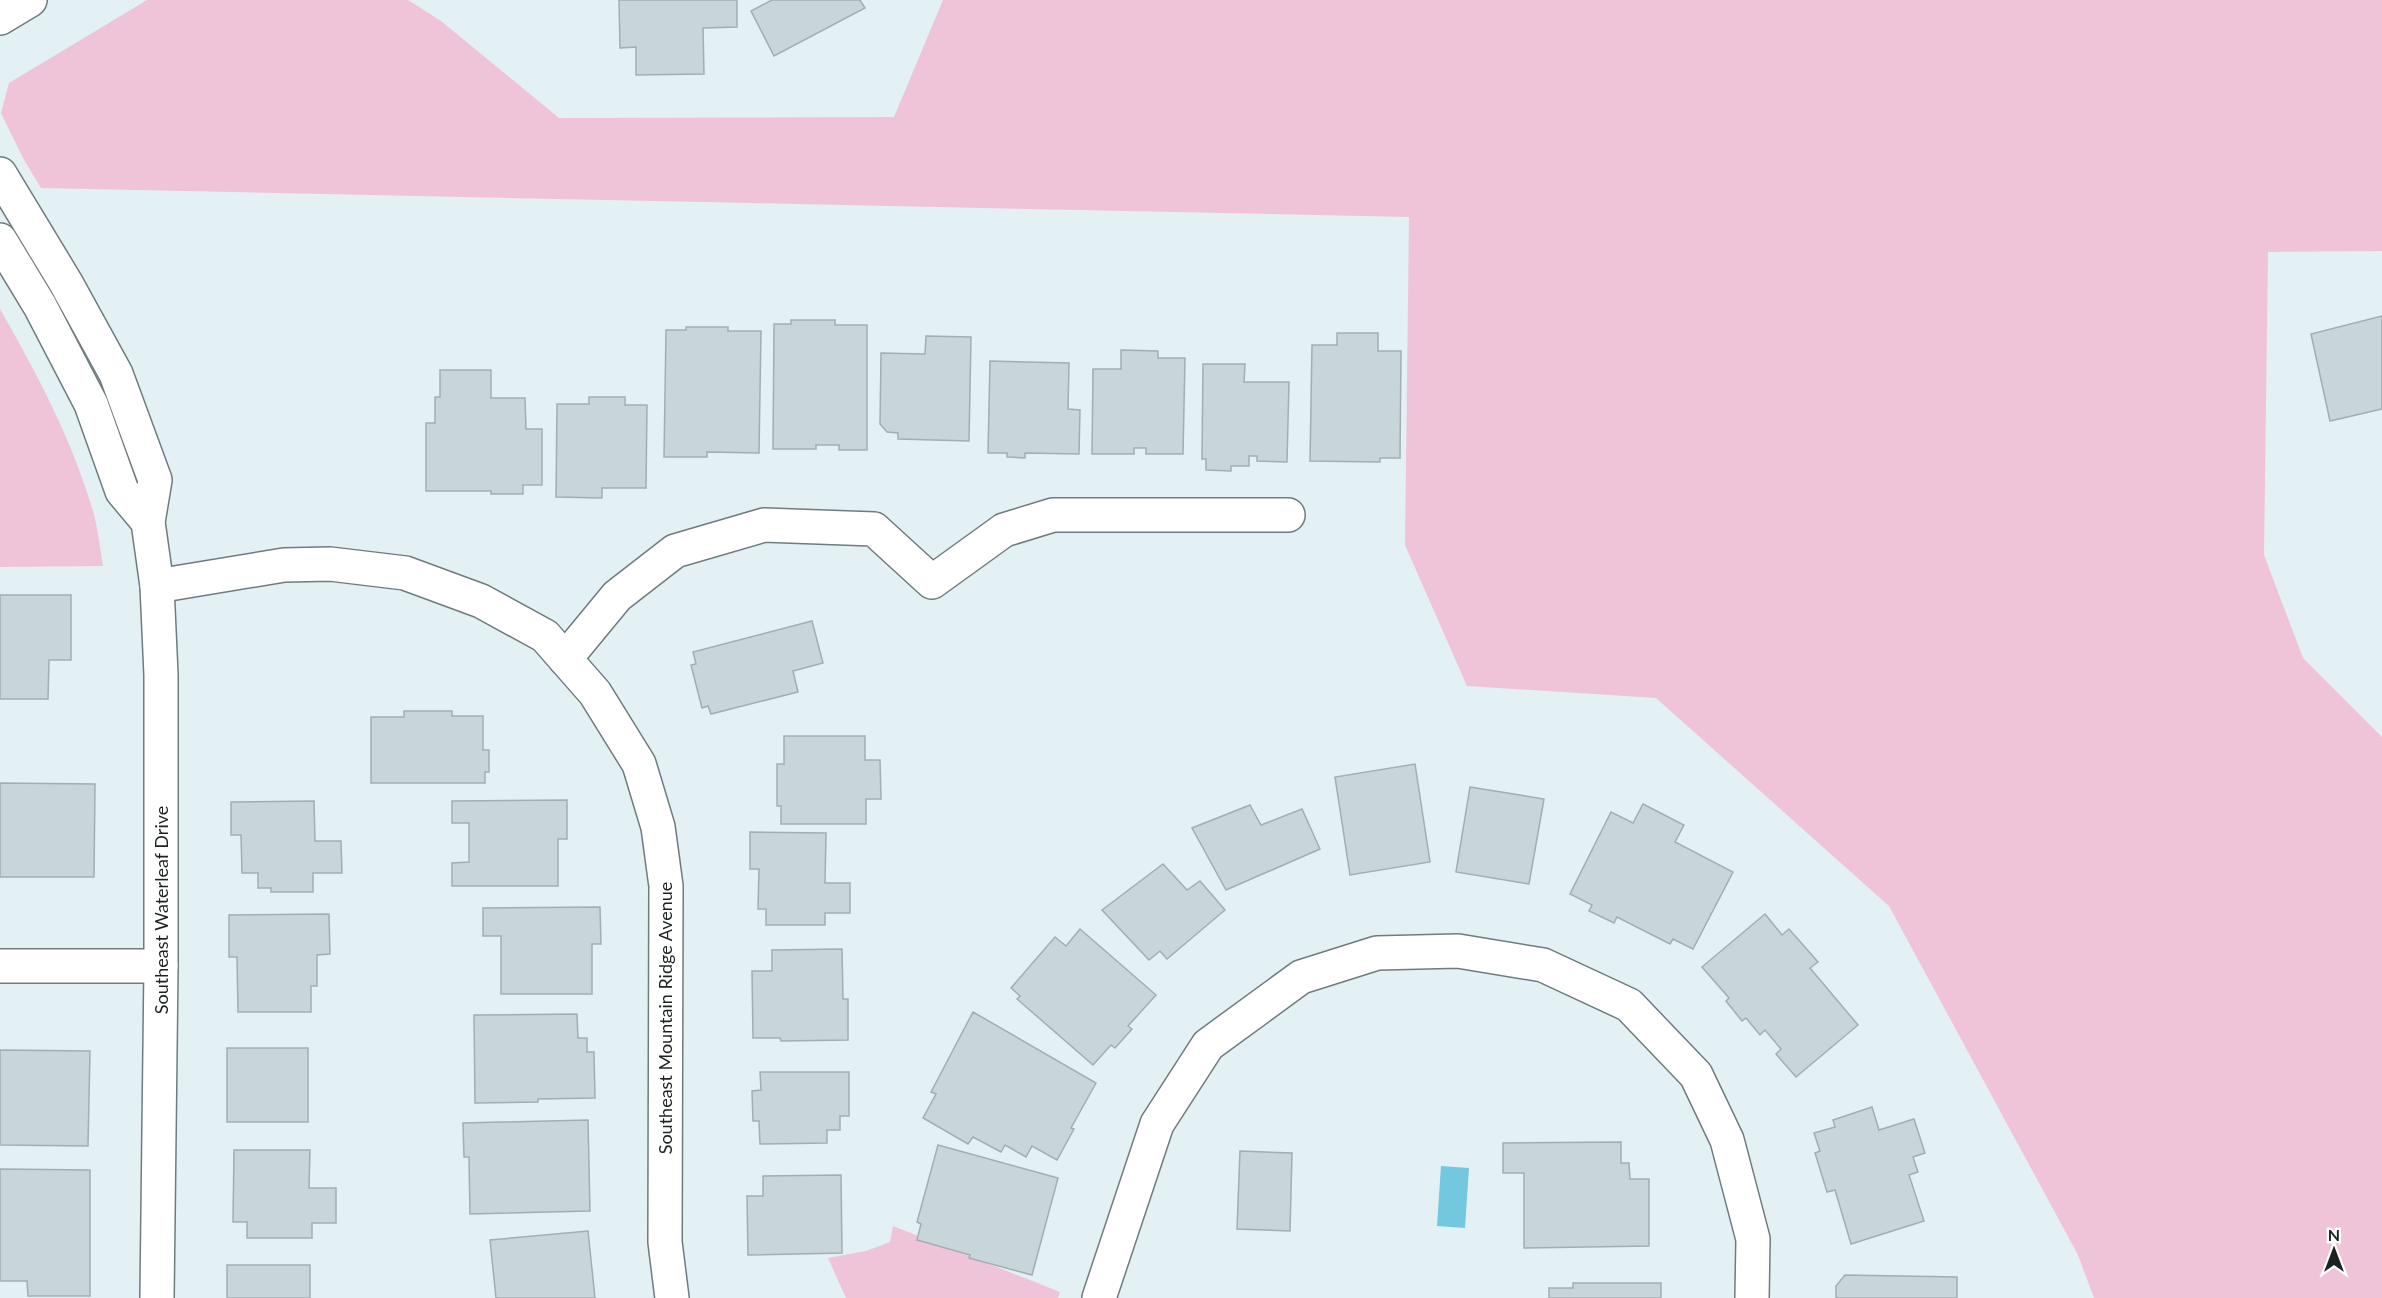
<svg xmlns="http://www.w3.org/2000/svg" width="2382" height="1298" font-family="Lato,sans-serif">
	<rect width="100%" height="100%" fill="#e3f0f4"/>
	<g fill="#efc4d8">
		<path d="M147,0h261l33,21 118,97 335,-1 49,-117h1439v251l-114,1 -4,303 39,103 79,79v561h-288l-16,-43 -189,-349 -233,-208 -189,-12 -62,-141 4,-328 -1368,-29 -18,-30 -22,-45 8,-30z"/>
		<path d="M0,309c38,67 71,128 93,202 5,18 7,37 10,55l-103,1z"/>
		<path d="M893,1226l167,66 -2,6h-212l-18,-40 38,-7 24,-9z"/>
	</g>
	<path fill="#73c7de" d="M1441,1166l28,2 -4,60 -28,-2z"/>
	<g fill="#c8d5d9" stroke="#a2aeb2" stroke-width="1.5">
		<path d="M619,0h118v27l-34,1 1,46 -68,1v-28l-16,1z"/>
		<path d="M772,0h88l5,8 -91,48 -23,-45z"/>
		<path d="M2382,316v93l-52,12 -19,-87z"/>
		<path d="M791,320h44v5h32v125h-28v-5h-23v4h-43l1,-125h17z"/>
		<path d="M686,327h42v4h33l-2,122 -52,-1v5h-43l2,-127h20z"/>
		<path d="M1337,333h41v18h23l-1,107h-20v4l-70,-1 2,-116h25z"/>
		<path d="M926,336l45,1 -2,104 -71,-2v-6l-11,-1 -7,-8 1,-71 44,1z"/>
		<path d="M1121,350l37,1v7h27l-2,96h-37v-6h-12v6h-42l1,-85h28z"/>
		<path d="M990,361l79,2 -1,46 12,1 -1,44 -54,-1v5l-18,-1v-4h-19z"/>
		<path d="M1203,364h42l-1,18h45l-2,80 -30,-1v-5h-8v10h-18v5l-25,-1v-11h-4z"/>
		<path d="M440,370h51v28h34l1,31h16v56h-19v9h-32v-3h-65v-68h9v-26h5z"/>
		<path d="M589,397h36v8h22l-1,83h-44v10l-46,-1 1,-93h32z"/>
		<path d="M0,595h71v65h-22l-1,39h-48z"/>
		<path d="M812,621l11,42 -30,8 5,21 -87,22 -3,-8 -6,2 -11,-43 5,-1 -3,-12z"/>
		<path d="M404,711h48v5h31v34h6v22h-4v11h-114v-66h33z"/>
		<path d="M784,736h81v24h15l1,39h-15v25h-85v-18h-4v-42h7z"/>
		<path d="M1415,764l15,98 -80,13 -15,-98z"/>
		<path d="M0,783l95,1 -1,93h-94z"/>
		<path d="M1470,787l74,12 -15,85 -73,-12z"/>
		<path d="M567,800v39h-9v47h-106v-23l17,-1v-39h-17v-22z"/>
		<path d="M314,801l1,40h26l1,32h-29v19h-42v-4h-13v-15h-16l-1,-38h-10v-33z"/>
		<path d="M1643,804l41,21 -9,17 58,30 -40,77 -20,-10 -3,5 -53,-27 -3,6 -25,-12 3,-6 -22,-11 41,-82 22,11z"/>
		<path d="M1250,805l11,20 41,-16 18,40 -94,41 -34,-62z"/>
		<path d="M750,832l76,1 -1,50h25v30h-25v12h-59v-16h-8l1,-40h-9z"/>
		<path d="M1163,864l24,26 13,-9 25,29 -58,49 -7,-8 -11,9 -47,-50z"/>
		<path d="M600,907l1,37h-9v50h-91v-58h-18v-28z"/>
		<path d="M329,914l1,40 -13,1v31h-6v26h-73l-1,-55h-8v-42z"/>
		<path d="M1765,914l17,21 7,-6 29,33 -8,6 48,57 -62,52 -20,-23 5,-5 -16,-19 -5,5 -14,-17 -4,3 -16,-20 3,-3 -27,-31z"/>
		<path d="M1080,929l76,66 -28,31 4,3 -17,19 -4,-3 -18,20 -76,-66 3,-3 -9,-8 44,-51 11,9z"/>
		<path d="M842,949l1,50h5v41l-67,1 -1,-3h-27l-1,-67h20v-21z"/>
		<path d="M973,1012l123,71 -25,45 3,1 -17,31 -25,-14 -6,11 -21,-12 -4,7 -28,-15 -5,7 -45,-26 13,-24 -5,-2z"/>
		<path d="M577,1014l1,24h9v14h7l1,46 -57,1v3l-63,1 -1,-88z"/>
		<rect x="227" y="1048" width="81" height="74"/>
		<path d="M0,1050l90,1 -2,95 -88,-1z"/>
		<path d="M760,1072h89v44h-9v14h-13v13l-67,1 -1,-23h-6l-1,-30 9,-1z"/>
		<path d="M1872,1107l7,23 35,-11 11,34 -12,4 5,15 -9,3 15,46 -73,23 -16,-54 -8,2 -12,-39 5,-2 -6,-18 21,-6 -2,-7z"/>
		<path d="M588,1120l2,91 -120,3 -1,-57h-5l-1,-34z"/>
		<path d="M1621,1142v21h8l1,16h19v67l-125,2v-75h-21v-30z"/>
		<path d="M938,1145l120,33 -26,97 -63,-17 1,-3 -53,-15 4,-16 -4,-2z"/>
		<path d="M234,1150h76l-1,38h27v35h-24v15h-65v-16h-14z"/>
		<path d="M1240,1151l52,2 -2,78 -53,-2z"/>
		<path d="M0,1169l90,1v126h-62l-1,-15h-27z"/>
		<path d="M841,1175l1,78 -94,2 -1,-59h16v-20z"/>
		<path d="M588,1231l7,67h-99l-6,-58z"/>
		<rect x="227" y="1265" width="83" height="33"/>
		<path d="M1845,1275l112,2v21h-121v-12z"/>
		<path d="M1573,1283h88v15h-112v-10h24z"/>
	</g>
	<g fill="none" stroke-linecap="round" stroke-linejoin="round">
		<defs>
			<g id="minor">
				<path d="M0,18l30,-18"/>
				<path d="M0,174l66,109 50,91 39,106 -7,42 9,64 4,89v291l-4,332"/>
				<path d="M0,240l40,66 51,98 31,87 26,31"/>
				<path d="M157,586l127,-21 46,-1 75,9 76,28 64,35 50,57 44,71 19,63 8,59 -1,356 7,56"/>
				<path d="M565,659l52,-63 58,-45 89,-26 110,4 58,53 72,-52 49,-15h235"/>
				<path d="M0,966h161"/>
				<path d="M1099,1298l58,-174 51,-79 93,-68 76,-24 81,-2 85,14 86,40 67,70 31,65 26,99 -1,59"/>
			</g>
		</defs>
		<use href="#minor" stroke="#707b7f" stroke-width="36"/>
		<use href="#minor" stroke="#fff" stroke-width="33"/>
	</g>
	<g text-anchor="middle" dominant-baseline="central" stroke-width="4.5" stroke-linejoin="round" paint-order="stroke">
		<g font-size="18" fill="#1c2122" stroke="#fff">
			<text transform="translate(161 910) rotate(-90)">Southeast Waterleaf Drive</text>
			<text transform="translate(665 1018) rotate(-90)">Southeast Mountain Ridge Avenue</text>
		</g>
	</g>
	<g transform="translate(2334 1250)" stroke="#ffffff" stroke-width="4.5" paint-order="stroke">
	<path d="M0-4.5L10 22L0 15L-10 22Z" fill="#1c2122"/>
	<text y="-9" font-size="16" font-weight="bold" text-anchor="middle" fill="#1c2122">N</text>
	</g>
</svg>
